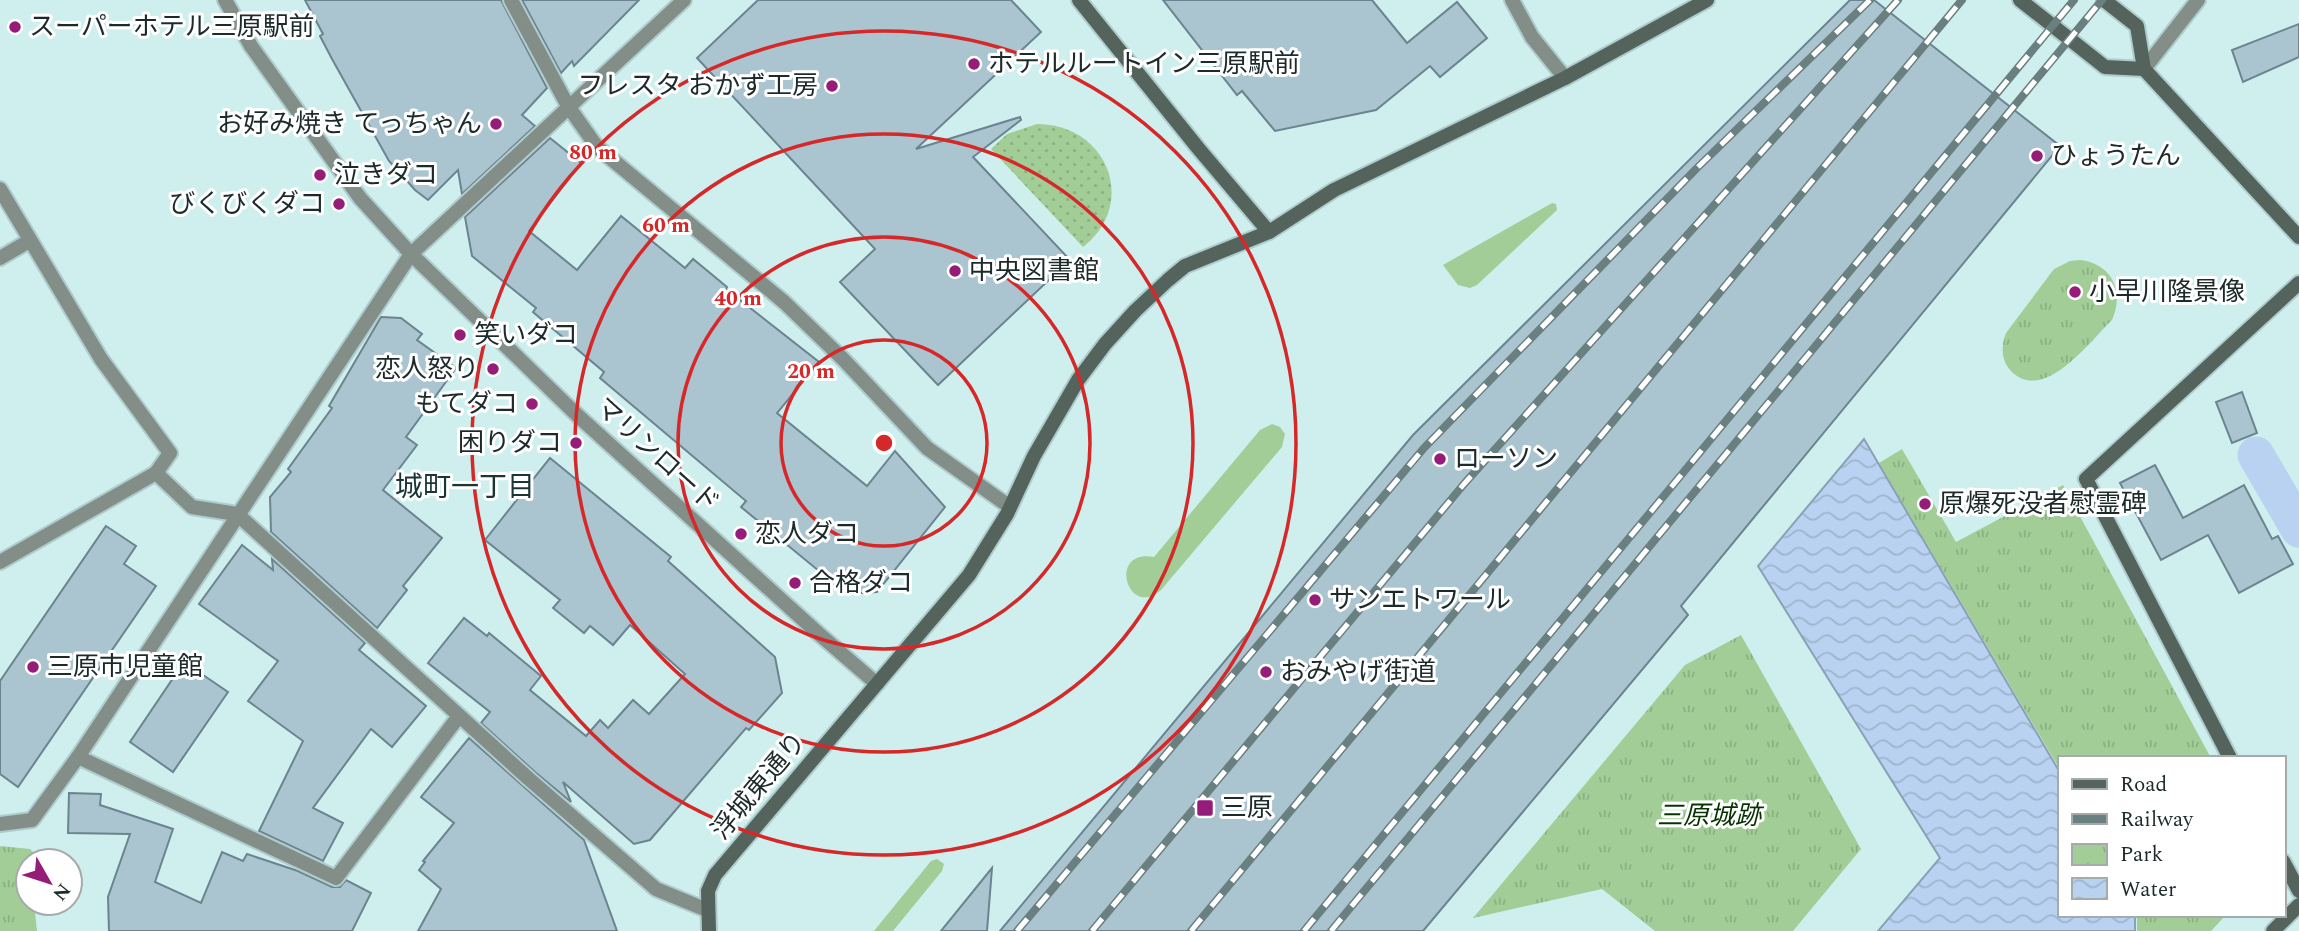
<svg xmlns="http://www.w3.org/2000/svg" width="2299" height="931" font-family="Spectral,'Noto Sans JP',serif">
	<defs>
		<pattern id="grass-dots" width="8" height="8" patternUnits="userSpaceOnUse" patternTransform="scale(1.75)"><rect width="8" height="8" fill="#a2cd97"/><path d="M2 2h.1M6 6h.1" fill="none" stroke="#8bb082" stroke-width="1.8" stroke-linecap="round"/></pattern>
		<pattern id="park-tufts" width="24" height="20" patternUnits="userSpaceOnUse" patternTransform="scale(1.75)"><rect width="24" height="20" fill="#a2cd97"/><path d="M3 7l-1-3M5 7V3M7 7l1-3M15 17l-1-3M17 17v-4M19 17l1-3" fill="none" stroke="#8bb082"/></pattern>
		<pattern id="water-waves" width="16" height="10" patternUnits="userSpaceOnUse" patternTransform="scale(1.75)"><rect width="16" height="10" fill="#b9d2f1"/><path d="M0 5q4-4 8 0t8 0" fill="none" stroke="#9fb4cf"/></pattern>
	</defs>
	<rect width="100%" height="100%" fill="#cfefef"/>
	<path fill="url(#grass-dots)" d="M1037,124c70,0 102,79 46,123l-92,-98 16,-15z"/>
	<g fill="url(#park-tufts)">
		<path d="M2080,260c31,3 45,31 32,60 -22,21 -69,86 -102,50 -9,-11 -9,-24 -4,-37l48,-64 16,-8z"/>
		<path d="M1902,449l54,93 107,-57 148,273h-152v10l-180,-305z"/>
		<path d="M1741,635l120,214 -68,82h-138l-53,-42 -129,29 212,-253z"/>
		<path d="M0,846l30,3 3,3v9h-5v42h6l3,28h-37z"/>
		<path d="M2137,915h89l-15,16h-74z"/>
	</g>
	<g fill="#a2cd97">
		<path d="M1552,203l4,1 1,6 -80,75 -7,3 -12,-3 -15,-20z"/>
		<path d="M1272,424l8,3 5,7 -3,13 -121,143c-34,30 -54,-42 -7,-33l106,-127z"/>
		<path d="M937,859l7,5 -2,7 -49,60h-19l57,-70z"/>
	</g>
	<path fill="url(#water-waves)" stroke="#8aa0b5" stroke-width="2" d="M1864,439l195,332v144h76v16h-257l62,-73 -182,-292z"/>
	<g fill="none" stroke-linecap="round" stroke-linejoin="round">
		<path stroke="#b9d2f1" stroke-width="37" d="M2256,455l43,74"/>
	</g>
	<g fill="#aac5d0" stroke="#6b848f" stroke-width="2">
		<path d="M305,0h196l46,88 -25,27 13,11 -73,68 -4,-24 -30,30 -13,-10 -26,-29 -57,-102 -12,-23 3,-2z"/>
		<path d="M522,0h117l-65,66 -2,-5 -11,12z"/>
		<path d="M758,0h253l30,32 -125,117 104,-32 1,3 -48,37 97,103 -132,125 -98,-103 35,-33 -178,-191z"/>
		<path d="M1163,0h209l35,43 50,-41 30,36 -47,39 -10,-11 -54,44 -101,21 -33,-40 -5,4z"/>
		<path d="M1850,0h24l186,146 -379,460 7,9 -265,316h-423l413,-496z"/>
		<path d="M2299,24v33l-56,25 -11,-32z"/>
		<path d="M550,138l31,25 -52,68 48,39 44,-54 64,52 8,-9 34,28 -1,2 93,73 -42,51 90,73 28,-35 50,56 -68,85 -33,2 -27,-21 2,-2 -78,-64 5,-6 -146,-123 4,-6 -71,-60 3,-4 -64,-52 -7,-39z"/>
		<path d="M381,317l20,1 21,16 -5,6 39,28 -50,69 11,8 -34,45 59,48 -39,48 4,4 -30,38 -106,-96 -1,-35 21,-25 -3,-3 44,-61 -3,-2z"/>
		<path d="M2242,392l15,41 -25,10 -16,-41z"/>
		<path d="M550,458l121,99 -3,4 107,96 7,36 -33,37 -3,-2 -96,112 -16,4 -71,-62 8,20 -36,-30 -54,-49 9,-11 -62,-49 36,-45 23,18 2,-3 52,43 -11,14 56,46 14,-16 8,8 25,-28 16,14 36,-40 -55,-49 -17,20 -23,-19 -6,7 -31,-25 7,-8 -75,-60z"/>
		<path d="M2155,465l28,53 61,-33 28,54 6,-3 15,28 -54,29 -31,-58 -47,25 -41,-77z"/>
		<path d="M106,526l30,20 -12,18 32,22 -138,201 -18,-13v-93z"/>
		<path d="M242,545l31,25 -1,-11 93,84 -6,7 67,56 -34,41 -21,-18 -58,79 30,15 -20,38 -64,-30 44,-90 -55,-40 30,-40 -79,-57z"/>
		<path d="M184,662l44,30 -55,80 -43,-30z"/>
		<path d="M469,738l115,102 33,91h-199l23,-42 -22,-19 6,-8 -2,-1 31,-38 -33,-26z"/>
		<path d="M69,793l32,1 -1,11 73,24 -18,53 46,21 21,-51 21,9 4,-7 51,17 34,16h8l6,-7 25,13 -19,38h-243l-1,-34 22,-63 -62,-1z"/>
		<path d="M992,868l-5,63h-46z"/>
	</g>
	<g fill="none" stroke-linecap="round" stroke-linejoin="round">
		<defs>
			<g id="street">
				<path d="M225,0l26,46 109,152 51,56 165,160 243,220 58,50"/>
				<path d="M511,0l57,106 29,41 187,155 59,57 84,89 83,59"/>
				<path d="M1512,0l20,37 33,41"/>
				<path d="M2144,69l54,-69"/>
				<path d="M0,189l101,170 69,94 -14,20"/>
				<path d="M0,258l29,-17"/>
				<path d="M0,562l156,-89 36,34 45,7 292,265 127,110 51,21"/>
				<path d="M78,757l258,121 123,-162"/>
				<path d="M0,824l32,-4 46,-63 333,-503 273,-254"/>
			</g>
			<g id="secondary">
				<path d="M1079,0l119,148 71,84"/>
				<path d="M2020,0l85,67 39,2"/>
				<path d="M2104,0l33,26 7,43 155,168"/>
				<path d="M2230,758l-144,-279 213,-196"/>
				<path d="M2283,861l16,30"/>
				<path d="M709,931l-1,-40 7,-16 254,-300 38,-61 27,-58 44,-76 27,-36 30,-33 33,-31 17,-14 84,-34 65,-42 231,-112 142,-78"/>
				<path d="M2273,931l26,-26"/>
			</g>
		</defs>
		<use href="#street" stroke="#afcccc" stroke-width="18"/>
		<use href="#secondary" stroke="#afcccc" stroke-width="18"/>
		<use href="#street" stroke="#838e89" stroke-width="14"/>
		<use href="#secondary" stroke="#54645d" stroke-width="14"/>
		<defs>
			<g id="rail">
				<path d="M1017,931l407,-483 273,-280 173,-168"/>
				<path d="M1092,931l372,-447 434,-484"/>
				<path d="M1191,931l771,-931"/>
				<path d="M1304,931l770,-931"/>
				<path d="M1331,931l771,-931"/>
			</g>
		</defs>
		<use href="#rail" stroke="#6a7f7f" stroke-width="8"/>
		<use href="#rail" stroke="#fff" stroke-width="5" stroke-dasharray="16" stroke-linecap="butt"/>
	</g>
	<g fill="none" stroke="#d62828" stroke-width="3.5">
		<circle cx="884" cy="443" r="103"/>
		<circle cx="884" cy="443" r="206"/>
		<circle cx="884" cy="443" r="309"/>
		<circle cx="884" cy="443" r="412"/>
	</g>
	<g fill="#951d79" stroke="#fff" stroke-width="2.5">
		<circle cx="15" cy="27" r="7"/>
		<circle cx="974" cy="64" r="7"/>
		<circle cx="832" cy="86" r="7"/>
		<circle cx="496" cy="124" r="7"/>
		<circle cx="2037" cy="156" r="7"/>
		<circle cx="320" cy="175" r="7"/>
		<circle cx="339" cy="204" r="7"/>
		<circle cx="955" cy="271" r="7"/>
		<circle cx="2075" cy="292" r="7"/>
		<circle cx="460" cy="335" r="7"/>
		<circle cx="493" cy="369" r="7"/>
		<circle cx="532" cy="404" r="7"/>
		<circle cx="576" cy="443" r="7"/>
		<circle cx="1440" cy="459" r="7"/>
		<circle cx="1925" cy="504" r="7"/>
		<circle cx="741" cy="534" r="7"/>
		<circle cx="795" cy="583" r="7"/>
		<circle cx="1315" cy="600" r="7"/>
		<circle cx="33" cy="667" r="7"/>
		<circle cx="1266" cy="672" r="7"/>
		<rect x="1196" y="799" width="18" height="18" rx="3.5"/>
	</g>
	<g text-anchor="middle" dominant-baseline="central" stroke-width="6" stroke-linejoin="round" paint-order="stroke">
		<g font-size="26" fill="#1d2a2a" stroke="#fff" text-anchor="start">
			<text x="29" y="27">スーパーホテル三原駅前</text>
			<text x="988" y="64">ホテルルートイン三原駅前</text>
			<text x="818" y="86" text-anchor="end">フレスタ おかず工房</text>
			<text x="482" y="124" text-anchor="end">お好み焼き てっちゃん</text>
			<text x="2051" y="156">ひょうたん</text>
			<text x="334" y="175">泣きダコ</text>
			<text x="325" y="204" text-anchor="end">びくびくダコ</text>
			<text x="969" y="271">中央図書館</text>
			<text x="2089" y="292">小早川隆景像</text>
			<text x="474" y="335">笑いダコ</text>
			<text x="479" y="369" text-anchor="end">恋人怒り</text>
			<text x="518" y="404" text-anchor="end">もてダコ</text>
			<text x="562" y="443" text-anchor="end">困りダコ</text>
			<text x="1454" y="459">ローソン</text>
			<text x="1939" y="504">原爆死没者慰霊碑</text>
			<text x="755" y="534">恋人ダコ</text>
			<text x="809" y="583">合格ダコ</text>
			<text x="1329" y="600">サンエトワール</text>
			<text x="47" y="667">三原市児童館</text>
			<text x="1280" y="672">おみやげ街道</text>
			<text x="1221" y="808">三原</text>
		</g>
		<g font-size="26" fill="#1d2a2a" stroke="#fff">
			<text transform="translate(657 455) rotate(42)">マリンロード</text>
			<text transform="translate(759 786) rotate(-50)">浮城東通り</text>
		</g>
		<g font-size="26" font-style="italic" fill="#083300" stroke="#fff">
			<text x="1709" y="816">三原城跡</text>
		</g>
		<g font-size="28" fill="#193535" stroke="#fff">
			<text x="465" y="487">城町一丁目</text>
		</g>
	</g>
	<circle cx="884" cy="443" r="10" fill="#d62828" stroke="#fff" stroke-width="3.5"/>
	<g font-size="21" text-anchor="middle" font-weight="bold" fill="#d62828" stroke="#fff" stroke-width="6" stroke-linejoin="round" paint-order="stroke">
		<text x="593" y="159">80 m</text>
		<text x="666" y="232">60 m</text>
		<text x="738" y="305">40 m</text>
		<text x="811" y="378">20 m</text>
	</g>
	<rect x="2058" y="756" width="228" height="161" fill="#ffffff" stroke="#a5aaaa" stroke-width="2"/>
	<rect x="2072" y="779" width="35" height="10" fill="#54645d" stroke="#a5aaaa" stroke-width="2"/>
	<text x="2120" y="791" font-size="21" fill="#1d2a2a">Road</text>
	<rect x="2072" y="814" width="35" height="10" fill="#6a7f7f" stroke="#a5aaaa" stroke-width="2"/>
	<text x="2120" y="826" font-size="21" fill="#1d2a2a">Railway</text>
	<rect x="2072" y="844" width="35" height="21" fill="url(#park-tufts)" stroke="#a5aaaa" stroke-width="2"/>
	<text x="2120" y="861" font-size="21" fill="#1d2a2a">Park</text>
	<rect x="2072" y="878" width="35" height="21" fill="url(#water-waves)" stroke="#a5aaaa" stroke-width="2"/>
	<text x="2120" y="896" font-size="21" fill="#1d2a2a">Water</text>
	<g transform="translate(49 882) rotate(129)"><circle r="33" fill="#ffffff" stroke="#a5aaaa" stroke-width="2"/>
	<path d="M0-5L12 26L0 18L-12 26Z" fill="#951d79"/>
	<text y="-10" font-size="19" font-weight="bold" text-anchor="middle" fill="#1d2a2a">N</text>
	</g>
</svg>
